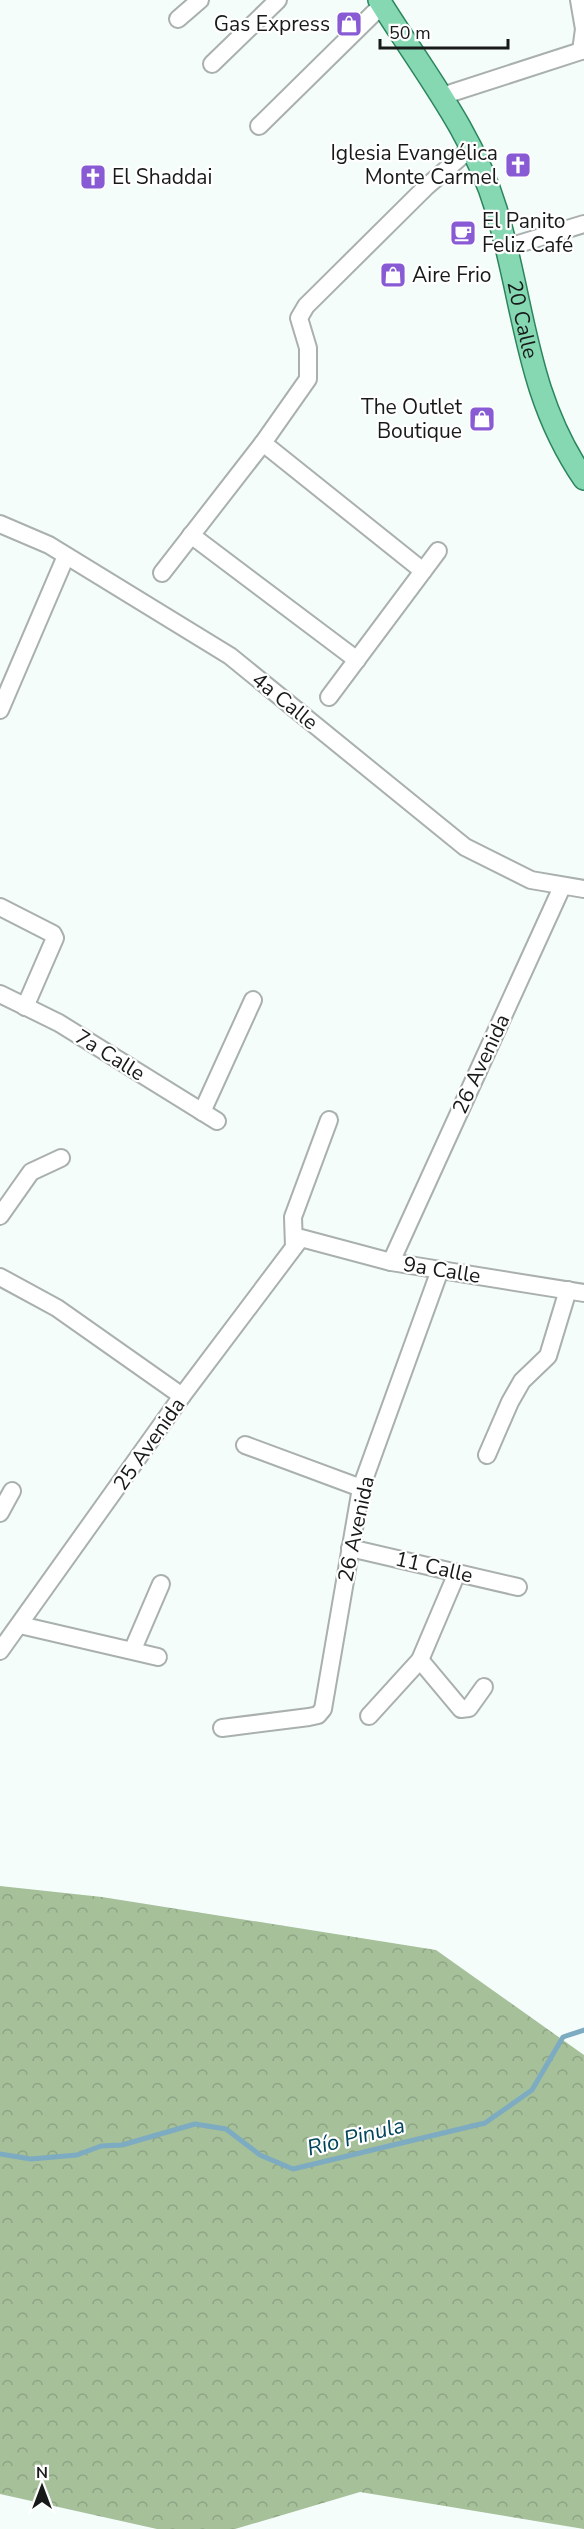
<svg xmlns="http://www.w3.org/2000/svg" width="584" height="2529" font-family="'Nunito Sans',sans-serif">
	<defs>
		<pattern id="forest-crowns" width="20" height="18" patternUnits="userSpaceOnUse" patternTransform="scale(1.5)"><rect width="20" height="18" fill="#a6c09a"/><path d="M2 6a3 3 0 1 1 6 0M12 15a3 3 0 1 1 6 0" fill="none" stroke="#8ea484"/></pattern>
	</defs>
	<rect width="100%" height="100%" fill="#f5fdfb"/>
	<path fill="url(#forest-crowns)" d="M0,1886l102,11 334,53 148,105v474l-224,-37 -125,37h-78l-157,-35z"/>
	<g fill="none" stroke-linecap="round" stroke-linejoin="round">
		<path stroke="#7dabc1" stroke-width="5" d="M0,2154l31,5 46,-4 24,-9 21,-1 73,-21 31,5 34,26 33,14 192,-46 47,-33 31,-53 21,-7"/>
		<defs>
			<g id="minor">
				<path d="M579,0l5,29 -3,22"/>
				<path d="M178,19l22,-19"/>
				<path d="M212,64l66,-64"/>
				<path d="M442,96l142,-46"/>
				<path d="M259,126l123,-121"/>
				<path d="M505,248l79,-24"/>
				<path d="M263,443l160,128"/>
				<path d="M0,524l49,21 181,111 235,191 66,33 53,9"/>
				<path d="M191,535l166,125"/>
				<path d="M162,573l101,-130 45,-64v-31l-9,-30 7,-12 120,-119 45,-39"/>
				<path d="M329,697l109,-146"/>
				<path d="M0,710l66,-154"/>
				<path d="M0,907l53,27 2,4 -30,69"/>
				<path d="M0,994l59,29 158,98"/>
				<path d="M202,1112l51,-112"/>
				<path d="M0,1216l31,-44 30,-14"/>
				<path d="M294,1247l-1,-30 36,-97"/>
				<path d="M391,1262l171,-375"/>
				<path d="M0,1277l57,31 125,88"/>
				<path d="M245,1445l116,43"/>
				<path d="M487,1455l23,-53 12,-21 26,-25 20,-66"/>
				<path d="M0,1513l12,-22"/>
				<path d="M350,1548l168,39"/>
				<path d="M20,1625l138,32"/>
				<path d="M133,1649l28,-65"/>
				<path d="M0,1651l182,-255 119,-158 90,24 193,31"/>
				<path d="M420,1660l41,49 8,-1 15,-21"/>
				<path d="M369,1716l51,-56 37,-87"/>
				<path d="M222,1728l87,-11 9,-2 5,-6 38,-221 79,-218"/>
			</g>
			<g id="major">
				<path id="s1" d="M379,0c42,68 94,132 117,209 29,96 29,184 88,270"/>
			</g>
		</defs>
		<use href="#minor" stroke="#a9b0ae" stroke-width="20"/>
		<use href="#major" stroke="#2b855c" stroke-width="24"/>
		<use href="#minor" stroke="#fff" stroke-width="16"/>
		<use href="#major" stroke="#86d8b3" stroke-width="21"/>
	</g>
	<defs>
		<symbol id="shop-square" viewBox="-11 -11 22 22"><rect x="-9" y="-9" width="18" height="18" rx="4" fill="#885bd5" stroke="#fff"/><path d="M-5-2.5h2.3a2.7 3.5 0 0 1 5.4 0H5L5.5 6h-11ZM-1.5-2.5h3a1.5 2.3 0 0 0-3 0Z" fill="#fff"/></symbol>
		<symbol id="church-square" viewBox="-11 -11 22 22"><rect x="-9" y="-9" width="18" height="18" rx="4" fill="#885bd5" stroke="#fff"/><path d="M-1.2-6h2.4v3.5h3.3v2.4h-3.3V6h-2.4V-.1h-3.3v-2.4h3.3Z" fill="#fff"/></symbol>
		<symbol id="cafe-square" viewBox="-11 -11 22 22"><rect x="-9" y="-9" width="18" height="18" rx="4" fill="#885bd5" stroke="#fff"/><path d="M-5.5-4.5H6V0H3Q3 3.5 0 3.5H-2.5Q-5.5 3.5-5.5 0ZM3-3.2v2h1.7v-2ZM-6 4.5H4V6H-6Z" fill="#fff"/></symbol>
	</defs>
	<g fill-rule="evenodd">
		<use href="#shop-square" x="334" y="9" width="30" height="30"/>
		<use href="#church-square" x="503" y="150" width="30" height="30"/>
		<use href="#church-square" x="78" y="162" width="30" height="30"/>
		<use href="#cafe-square" x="448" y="218" width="30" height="30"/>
		<use href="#shop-square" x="378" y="260" width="30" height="30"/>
		<use href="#shop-square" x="467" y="404" width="30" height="30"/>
	</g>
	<g text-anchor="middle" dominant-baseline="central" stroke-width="4.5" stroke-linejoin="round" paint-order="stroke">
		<g font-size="21" fill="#181a1a" stroke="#fff" text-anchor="end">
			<text x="330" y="24">Gas Express</text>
			<text x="498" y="153">Iglesia Evangélica<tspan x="498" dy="24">Monte Carmel</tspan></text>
			<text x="112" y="177" text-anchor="start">El Shaddai</text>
			<text x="482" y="221" text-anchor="start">El Panito<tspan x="482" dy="24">Feliz Café</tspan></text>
			<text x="412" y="275" text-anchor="start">Aire Frio</text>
			<text x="462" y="407">The Outlet<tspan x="462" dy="24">Boutique</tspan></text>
		</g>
		<g font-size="21" fill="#181a1a" stroke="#fff">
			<text stroke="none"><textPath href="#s1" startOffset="354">20 Calle</textPath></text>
			<text transform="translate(285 701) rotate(39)">4a Calle</text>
			<text transform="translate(110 1055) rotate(32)">7a Calle</text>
			<text transform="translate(481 1064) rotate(-65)">26 Avenida</text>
			<text transform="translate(442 1270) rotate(9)">9a Calle</text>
			<text transform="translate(149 1444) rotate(-55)">25 Avenida</text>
			<text transform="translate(356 1529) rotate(-78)">26 Avenida</text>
			<text transform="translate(434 1567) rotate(13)">11 Calle</text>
		</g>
		<g font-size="22" font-style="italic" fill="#00455c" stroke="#fff">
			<text transform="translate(356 2137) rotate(-14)">Río Pinula</text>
		</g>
	</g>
	<g transform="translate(42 2487)" stroke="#ffffff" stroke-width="4.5" paint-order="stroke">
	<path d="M0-4.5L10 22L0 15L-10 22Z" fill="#181a1a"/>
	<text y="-9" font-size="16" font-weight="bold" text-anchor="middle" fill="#181a1a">N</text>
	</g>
	<path d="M380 39v9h128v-9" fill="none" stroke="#181a1a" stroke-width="3"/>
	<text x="389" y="39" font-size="18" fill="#181a1a" stroke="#ffffff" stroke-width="4.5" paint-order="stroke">50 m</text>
</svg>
